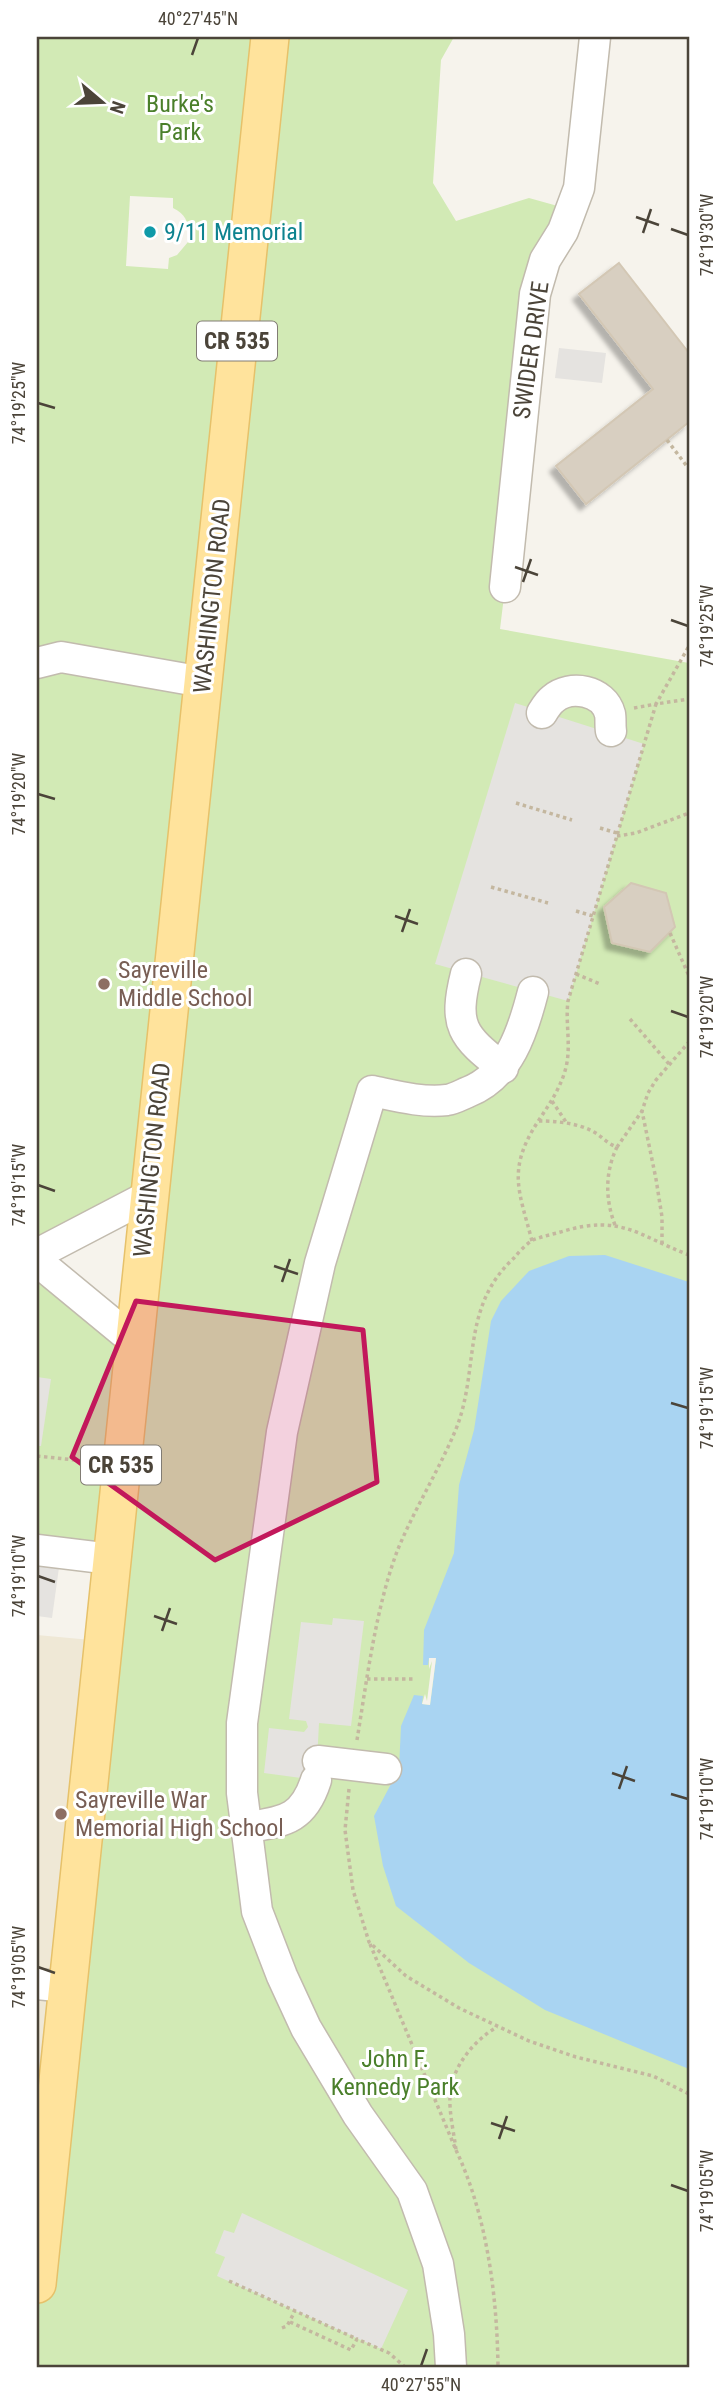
<svg xmlns="http://www.w3.org/2000/svg" width="726" height="2404" font-family="'Roboto Condensed',sans-serif">
	<defs>
		<filter id="shadow"><feDropShadow dx="-6" dy="6" stdDeviation="2" flood-color="#0004"/></filter>
	</defs>
	<rect width="100%" height="100%" fill="#f6f3ec"/>
	<path fill="#efe8d6" d="M37,1635l65,6 -65,643z"/>
	<path fill="#d2eab5" fill-rule="evenodd" d="M37,37h417l-13,23 -8,123 23,38 73,-23 43,12 -27,50 -45,369 189,34v1704h-652v-83l74,-724 -74,-10v-104h4l-4,-69v-116l97,80 14,-145 -111,58zM130,196l43,2v10c15,7 17,19 15,34l-11,13 -8,3 -1,11 -42,-3z"/>
	<g fill="#e5e3e0">
		<path d="M559,348l47,5 -4,30 -47,-5z"/>
		<path d="M515,703l129,41 -76,257 -133,-37z"/>
		<path d="M37,1377l14,2 -10,67h-4z"/>
		<path d="M37,1550l24,3 -9,65 -15,-2z"/>
		<path d="M333,1618l31,3 -13,105 -32,-3 -3,57 -52,-7 5,-45 35,4 4,-5 -2,-6 -17,-2 12,-97 31,3z"/>
		<path d="M242,2213l166,77 -27,59 -164,-73 8,-19 -10,-4 9,-23 10,3z"/>
	</g>
	<path fill="#a9d4f2" d="M605,1255l84,27v787l-144,-59 -76,-47 -73,-57 -13,-40 -9,-50 25,-47 2,-43 13,-31 9,1 -1,8 8,1 6,-46 -7,-1 -1,7h-5l1,-35 30,-77 5,-68 15,-55 17,-109 10,-20 28,-30 40,-15z"/>
	<path fill="#f6f3ec" d="M429,1658h7l-6,47 -8,-1 3,-10 2,7 5,-40 -3,8z"/>
	<g fill="#d8cfc1" stroke="#d3c7b4" stroke-width="2" filter="url(#shadow)">
		<path d="M619,263l70,90v69l-103,82 -30,-38 97,-77 -74,-95z"/>
		<path d="M631,883l35,10 9,34 -25,25 -38,-9 -8,-36z"/>
	</g>
	<g fill="none" stroke-linecap="round" stroke-linejoin="round">
		<defs>
			<g id="minor">
				<path d="M505,587l30,-293 10,-34 18,-29 16,-43 16,-151"/>
				<path d="M37,663l24,-6 142,25"/>
				<path d="M542,713c3,-5 7,-11 11,-14 17,-15 51,-9 57,15 1,5 0,12 1,17"/>
				<path d="M466,974c-13,52 -4,62 37,94"/>
				<path d="M37,1254l111,-58"/>
				<path d="M37,1261l97,80"/>
				<path d="M37,1550l74,9"/>
				<path d="M318,1761l68,8"/>
				<path d="M245,1828c38,-7 58,-7 71,-48"/>
				<path d="M37,1984l30,3"/>
				<path d="M451,2367l-2,-33 -11,-70 -26,-73 -54,-76 -52,-87 -24,-52 -25,-65 -15,-118v-70l40,-291 38,-169 52,-172c24,5 50,12 75,9 7,-1 14,-5 21,-8 41,-16 55,-61 65,-100"/>
			</g>
			<path id="major" d="M37,2284l233,-2247"/>
		</defs>
		<use href="#minor" stroke="#c2bbae" stroke-width="33"/>
		<use href="#major" stroke="#e6c16a" stroke-width="40"/>
		<g stroke="#c4b79f" stroke-width="3.5" stroke-dasharray="3.5 3.5" stroke-linecap="butt">
			<path d="M667,440l22,29"/>
			<path d="M634,708l22,-4 33,-58"/>
			<path d="M516,803l56,17"/>
			<path d="M600,828l17,5"/>
			<path d="M617,836l19,-3 53,-20"/>
			<path d="M491,887l57,16"/>
			<path d="M576,911l17,5"/>
			<path d="M670,933l19,43"/>
			<path d="M576,974l24,10"/>
			<path d="M630,1019l39,45"/>
			<path d="M552,1101l14,21"/>
			<path d="M539,1121c17,0 38,2 53,10 9,4 15,13 25,16l25,-36"/>
			<path d="M615,1225c-10,-26 -10,-53 2,-78"/>
			<path d="M532,1241c-13,-50 -25,-71 5,-118 11,-17 22,-32 28,-52 7,-23 0,-47 3,-70l88,-297 33,-5"/>
			<path d="M662,1244v-27l-6,-38 -14,-68 6,-18 8,-13 33,-38"/>
			<path d="M37,1456l56,6"/>
			<path d="M367,1679h46"/>
			<path d="M357,1740c10,-61 19,-134 41,-191 17,-41 41,-79 58,-120 24,-60 4,-121 58,-171 5,-6 12,-14 19,-18 10,-4 21,-6 31,-9 57,-17 75,5 125,24"/>
			<path d="M349,1789l-4,41 8,60 16,52 37,34 53,32 70,33 47,16 77,19 36,18"/>
			<path d="M370,1944l86,206c-2,-17 -7,-37 -6,-54 1,-28 24,-56 47,-69"/>
			<path d="M456,2150c31,66 41,145 42,217"/>
			<path d="M229,2281l128,58"/>
			<path d="M290,2322l61,28 6,-11 32,14 16,14"/>
			<path d="M282,2328l5,-2 8,-15"/>
		</g>
		<use href="#minor" stroke="#fff" stroke-width="30"/>
		<use href="#major" stroke="#ffe39c" stroke-width="37"/>
	</g>
	<path fill="#c2185b" fill-opacity="0.2" stroke="#c2185b" stroke-width="5" stroke-linejoin="round" d="M136,1301l227,29 14,152 -162,78 -143,-103z"/>
	<path fill="none" stroke="#4b4439" stroke-width="2.5" d="M192,55l6,-17M636,217l23,8M671,229l17,6M643,233l8,-24M38,403l17,5M515,567l23,8M523,582l8,-23M671,620l17,6M38,794l17,5M395,916l23,8M402,932l8,-23M671,1011l17,6M38,1185l17,6M274,1266l24,8M282,1282l8,-23M671,1403l17,5M38,1576l17,6M154,1616l23,8M162,1631l8,-23M612,1773l23,8M619,1789l8,-23M671,1794l17,5M38,1967l17,6M491,2123l24,8M499,2139l8,-23M671,2185l17,6M421,2366l6,-17"/>
	<circle fill="#0f9aa8" stroke="#fff" stroke-width="2.5" cx="150" cy="232" r="7"/>
	<g fill="#8d6e63" stroke="#fff" stroke-width="2.5">
		<circle cx="104" cy="984" r="7"/>
		<circle cx="61" cy="1814" r="7"/>
	</g>
	<g text-anchor="middle" dominant-baseline="central" stroke-width="6" stroke-linejoin="round" paint-order="stroke">
		<g fill="#fff" stroke="#817c74" stroke-width="2">
			<rect x="197" y="321.5" width="80" height="39" rx="5"/>
			<rect x="81" y="1445.5" width="80" height="39" rx="5"/>
		</g>
		<g font-size="23" font-weight="bold" fill="#4b4439">
			<text x="237" y="341">CR 535</text>
			<text x="121" y="1465">CR 535</text>
		</g>
		<g font-size="24" fill="#4a7f2a" stroke="#fff">
			<text x="180" y="104">Burke's<tspan x="180" dy="28">Park</tspan></text>
			<text x="395" y="2059">John F.<tspan x="395" dy="28">Kennedy Park</tspan></text>
		</g>
		<g font-size="24" fill="#0d838f" stroke="#fff" text-anchor="start">
			<text x="164" y="232">9/11 Memorial</text>
		</g>
		<g font-size="24" fill="#4b4439" stroke="#fff">
			<text transform="translate(531 350) rotate(-82)">SWIDER DRIVE</text>
			<text transform="translate(212 596) rotate(-84)">WASHINGTON ROAD</text>
			<text transform="translate(152 1160) rotate(-84)">WASHINGTON ROAD</text>
		</g>
		<g font-size="24" fill="#785e54" stroke="#fff" text-anchor="start">
			<text x="118" y="970">Sayreville<tspan x="118" dy="28">Middle School</tspan></text>
			<text x="75" y="1800">Sayreville War<tspan x="75" dy="28">Memorial High School</tspan></text>
		</g>
	</g>
	<rect width="726" height="2404" fill="none" stroke="#ffffff" stroke-width="77"/>
	<g transform="translate(102 102) rotate(109)" stroke="#ffffff" stroke-width="5" paint-order="stroke">
	<path d="M0-5L12 26L0 18L-12 26Z" fill="#4b4439"/>
	<text y="-10" font-size="19" font-weight="bold" text-anchor="middle" fill="#4b4439">N</text>
	</g>
	<rect x="38" y="38" width="650" height="2328" fill="none" stroke="#4b4439" stroke-width="2.5"/>
	<g font-size="18" text-anchor="middle" fill="#4b4439">
		<text x="198" y="25">40°27'45"N</text>
		<text transform="translate(707 235) rotate(-90)" y="6">74°19'30"W</text>
		<text transform="translate(19 403) rotate(-90)" y="6">74°19'25"W</text>
		<text transform="translate(707 626) rotate(-90)" y="6">74°19'25"W</text>
		<text transform="translate(19 794) rotate(-90)" y="6">74°19'20"W</text>
		<text transform="translate(707 1017) rotate(-90)" y="6">74°19'20"W</text>
		<text transform="translate(19 1185) rotate(-90)" y="6">74°19'15"W</text>
		<text transform="translate(707 1408) rotate(-90)" y="6">74°19'15"W</text>
		<text transform="translate(19 1576) rotate(-90)" y="6">74°19'10"W</text>
		<text transform="translate(707 1799) rotate(-90)" y="6">74°19'10"W</text>
		<text transform="translate(19 1967) rotate(-90)" y="6">74°19'05"W</text>
		<text transform="translate(707 2191) rotate(-90)" y="6">74°19'05"W</text>
		<text x="421" y="2391">40°27'55"N</text>
	</g>
</svg>
